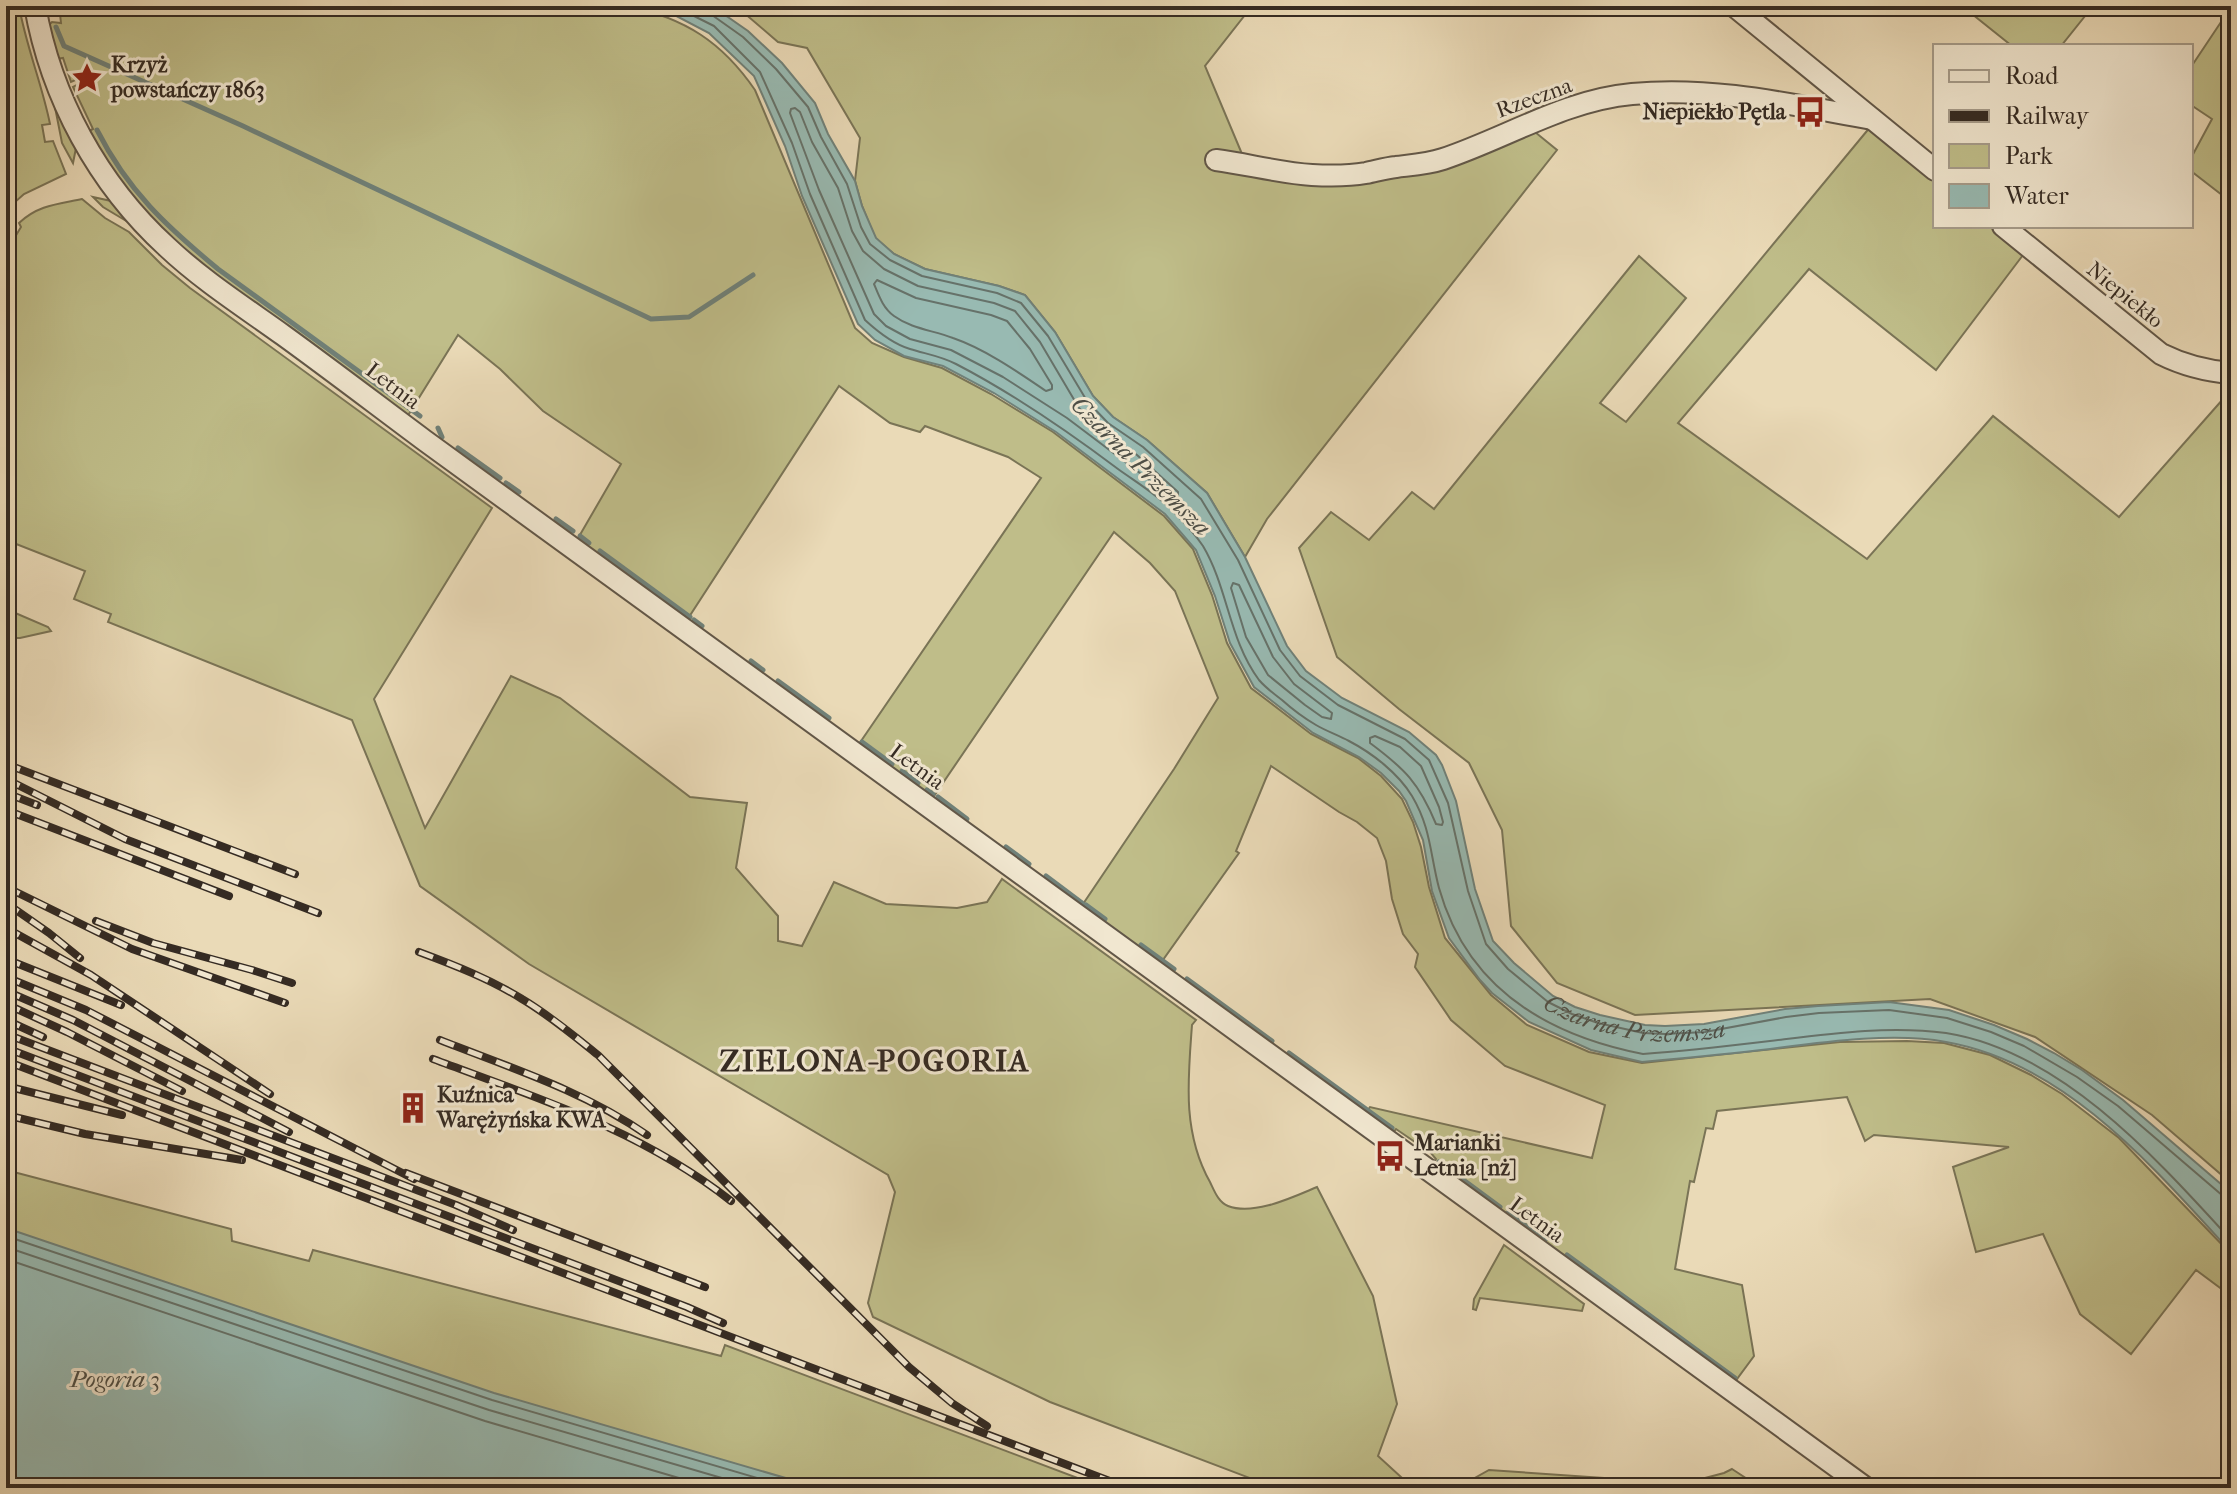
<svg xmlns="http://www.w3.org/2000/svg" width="2237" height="1494" font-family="'IM FELL French Canon',serif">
	<rect width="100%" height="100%" fill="#eadab7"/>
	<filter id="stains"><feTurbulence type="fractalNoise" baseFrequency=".0025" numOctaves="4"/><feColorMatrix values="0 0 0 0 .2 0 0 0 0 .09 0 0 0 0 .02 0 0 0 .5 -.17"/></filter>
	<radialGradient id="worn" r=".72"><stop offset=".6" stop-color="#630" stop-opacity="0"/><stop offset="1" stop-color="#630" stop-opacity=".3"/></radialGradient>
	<g fill="#bfbd89" stroke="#7a7456" stroke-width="2">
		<path d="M6,6h13c7,40 23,78 31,118l-8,1 3,17 8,-1 13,33 -42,20 -18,16z"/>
		<path d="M44,6h583c58,12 95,36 128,84l100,238 17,15 32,14 38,11 49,26 62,38 111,84 29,33 19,46 15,48 24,45 60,46 47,24 23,18 21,23 11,23 8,25 8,40 16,51 46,57 36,30 62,27 53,11 198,-21 67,-1 37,2 46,12 41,20 31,19 57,44 112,116v42l-35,-26 -65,84 -51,-40 -37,-80 -67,18 -23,-85 56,-20 -135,-12 -9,6 -18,-44 -130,14 -4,18 -7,-1 -12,54 -4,-1 -15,88 67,16 12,71 -20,27 -301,-220 3,-4 -5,-6 -35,-24 -4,5 -27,-20 5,-7 222,51 13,-53 -100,-39 -54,-46 -36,-53 3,-13 -15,-20 -11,-35 -6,-38 -9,-23 -20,-16 -18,-10 -68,-46 -35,85 3,2 -79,111 -79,-57 93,-138 44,-71 -43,-107 -25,-28 -36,-31 -182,267 -73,-55 182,-266 -33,-21 -83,-31 -5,6 -30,-9 -51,-37 -152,234 -110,-80 44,-76 -78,-53 -43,-42 -42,-34 -51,82 -197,-146 -42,-34 -52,-60 -27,-46 4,-2 -20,-42 16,-8 -2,-4 -16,7 -8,-24 -6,1 -9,-33 4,-4 9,1 -1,-9 -16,-6z"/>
		<path d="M736,6h516l-47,60 45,107 71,12 214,-53 22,18 -290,369 -22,38 -38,-64 -60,-53 -34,-23 -20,-21 -38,-64 -30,-37 -26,-9 -74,-17 -31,-15 -19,-16 -13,-32 -7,-25 5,-43 -53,-90 -29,-6z"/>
		<path d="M1962,6h131l-32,40h-49z"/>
		<path d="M2231,7v195l-40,-31v-13l21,-39 -21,-14v-38z"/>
		<path d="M53,97l23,51 -3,15 -11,-20z"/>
		<path d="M1871,126l64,54v46h55l33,29 -87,115 -127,-101 -131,154 189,136 126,-143 126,101 112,-127v793l-79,-68 -117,-78 -105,-38 -295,16 -78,-32 -46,-57 -9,-96 -33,-67 -70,-54 -62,-52 -38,-109 32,-36 38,28 43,-48 22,17 205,-253 47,42 -86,105 26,19z"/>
		<path d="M93,197l18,4 22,24 -30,-18z"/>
		<path d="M82,199l23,19 24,14 33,33 28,23 302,220 -118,191 51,129 86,-152 49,22 130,99 57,6 -11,65 42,48v25l24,5 32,-64 52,22 71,4 30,-6 15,-23 194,141 -4,5c-4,54 -10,107 18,157 4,8 8,20 18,24 26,10 65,-9 89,-19l56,109 24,108 -19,52 35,32h-137l-226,-86 -177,-85 -5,-14 27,-111 -7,-17 -359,-211 -109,-78 -68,-166 -244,-98 3,-8 -37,-15 11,-28 -79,-31v-288l15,-25 -2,-4c19,-18 39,-19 63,-24z"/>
		<path d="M6,609l42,18 3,4 -31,7h-14z"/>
		<path d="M6,1170l225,59 1,12 77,20 4,-11 408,106 4,-11 379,143h-1098z"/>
		<path d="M1504,1245l80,59 -2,7 -102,-13 -4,12 -3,-1 1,-10z"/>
		<path d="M1732,1469l29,19h-304l32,-18 159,11 57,-3 19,-5z"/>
	</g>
	<g fill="#98bab2" stroke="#708179" stroke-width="2">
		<path d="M647,6h65l36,25 34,32 33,40 13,31 27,47 7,25 14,32 18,16 31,15 74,17 26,9 30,37 38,64 20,21 34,23 60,53 38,64 42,89 19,25 36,27 67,34 27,23 6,10 14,36 19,88 18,52 21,22 39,33 22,11 25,8 45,10 20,1 39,-2 81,-15 33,-3 71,-4 60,8 45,15 33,14 27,14 28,17 41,30 106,91 2,2v59c-78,-85 -165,-189 -285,-210 -53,-10 -122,0 -176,7 -42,5 -85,9 -128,13l-51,-12 -62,-28 -37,-29 -12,-13 -31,-42 -17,-47 -9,-51 -17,-39 -7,-10 -18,-18 -22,-16 -46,-24 -59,-46 -24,-44 -15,-47 -19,-46 -31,-36 -109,-82 -62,-39 -51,-27 -39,-10 -29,-16 -17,-16 -56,-128 -17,-50 -31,-70 -45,-43 -44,-23z"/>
		<path d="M6,1228l488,165 326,95h-814z"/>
	</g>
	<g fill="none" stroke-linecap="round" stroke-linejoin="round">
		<g stroke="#66726a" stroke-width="2">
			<path d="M674,6l40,20 46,46 32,71 18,51 55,126c13,12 28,24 45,29 16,5 31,7 46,15 58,30 110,66 162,105 18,13 38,25 53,40 11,11 24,25 32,37 25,42 26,94 56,134 6,7 15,14 23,20 10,9 22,18 34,25 10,6 22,10 33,16 23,12 49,32 63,55 19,32 18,58 27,92 28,100 107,147 204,166 42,-3 85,-8 127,-13 57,-7 118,-16 176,-8 115,18 210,125 285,207"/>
			<path id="s1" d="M710,6l2,9 31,22 33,32 32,38 13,30 26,47 14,43 9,17 20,16 32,16 75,17 24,10 27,33 39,65 21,22 35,24 58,52 37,61 42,90 20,26 38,29 67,34 24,21 19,43 20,88 18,53 22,25 40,33 24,12 26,9 45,10 22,1 40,-2 81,-15 33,-4 70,-3 58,8 44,14 33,14 53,31 41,29 105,90 8,2"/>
			<path d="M795,108l5,4 12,30 26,46 14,43 11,20 21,18 34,17 76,17 21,8 25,31 39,66 22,22 36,25 41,37v6h-5l-106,-80 -64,-41 -52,-27 -41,-11 -24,-13 -12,-12 -55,-124 -29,-77 1,-4z"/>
			<path d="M877,280l39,18 75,17 16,6 23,28 22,36v4l-6,2c-28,-19 -61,-42 -93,-53 -21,-8 -41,-9 -59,-22 -11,-8 -15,-20 -20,-32z"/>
			<path d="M1233,583l6,2 34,72 21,27 38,29 -1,6 -9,-2 -17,-12 -37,-30 -22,-38 -15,-49z"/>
			<path d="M1375,736l25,11 21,19 18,41 4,15 -1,3 -6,-1c-17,-41 -31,-55 -66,-81v-5z"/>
			<path d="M6,1236l486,164 299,88"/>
			<path d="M6,1247l483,163 267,78"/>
			<path d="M6,1259l479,162 228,67"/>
		</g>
		<g stroke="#708179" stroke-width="5">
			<path d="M56,27l8,19 179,80 408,193 38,-2 64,-42"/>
			<path d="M97,130c31,61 69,96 121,139l202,147"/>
			<path d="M438,428l4,9"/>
			<path d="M458,448l42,30"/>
			<path d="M506,483l13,9"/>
			<path d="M556,519l17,12"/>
			<path d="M580,536l9,7"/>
			<path d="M600,551l90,66"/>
			<path d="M694,620l8,6"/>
			<path d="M751,661l12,9"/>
			<path d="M778,681l51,37"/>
			<path d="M862,742l30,22"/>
			<path d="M902,771l16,12"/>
			<path d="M927,790l6,4"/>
			<path d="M938,797l29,22"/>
			<path d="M1006,847l23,17"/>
			<path d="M1046,876l36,27"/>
			<path d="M1086,905l19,14"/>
			<path d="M1141,945l33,24"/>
			<path d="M1187,979l85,62"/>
			<path d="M1289,1053l103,75"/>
			<path d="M1439,1162l61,45"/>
			<path d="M1508,1213l37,27"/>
			<path d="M1567,1255l168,123"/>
		</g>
		<defs>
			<g id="minor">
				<path d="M35,6c16,91 63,178 132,241 35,33 77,60 116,88 47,34 94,70 141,105l1442,1048"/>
				<path d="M1734,6l201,164"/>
				<path d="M1216,160c31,4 64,13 96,15 17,1 37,1 54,-2 10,-2 20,-5 30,-6 16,-2 32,-3 47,-8 63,-21 122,-59 189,-65 81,-8 161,11 240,25"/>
				<path d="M2003,226l158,128c22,11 45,17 70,19"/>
			</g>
		</defs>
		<use href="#minor" stroke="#625748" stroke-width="24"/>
		<use href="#minor" stroke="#f1e7d0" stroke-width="20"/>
		<defs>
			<g id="rail">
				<path d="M6,764l289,110"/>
				<path d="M6,779l119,60 193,74"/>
				<path d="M6,793l31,12"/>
				<path d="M6,810l223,86"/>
				<path d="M6,887l126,62 153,54"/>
				<path d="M6,903l43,30 31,25"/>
				<path d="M96,921l57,22 99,27 40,13"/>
				<path d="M6,928l85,47 179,119"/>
				<path d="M419,952c35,13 71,27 103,47 27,16 51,36 76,56l311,312 43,36 35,23"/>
				<path d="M6,959l115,46"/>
				<path d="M6,977l80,33 328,169"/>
				<path d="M6,991l67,29 216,112"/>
				<path d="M6,1004l61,28 115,59"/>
				<path d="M6,1020l37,17"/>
				<path d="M6,1034l450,171 57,25"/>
				<path d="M440,1040c71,28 144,51 207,95"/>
				<path d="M6,1048l681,259 36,16"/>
				<path d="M433,1059c107,40 207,71 298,142"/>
				<path d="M6,1061l1122,427"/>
				<path d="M6,1086l116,29"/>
				<path d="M6,1115l79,19 157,26"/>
				<path d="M406,1173l299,114"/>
			</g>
		</defs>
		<use href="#rail" stroke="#352b23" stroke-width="8"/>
		<use href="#rail" stroke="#f1e7d0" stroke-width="5" stroke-dasharray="15" stroke-linecap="butt"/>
	</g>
	<defs>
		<symbol id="sight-bare" viewBox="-9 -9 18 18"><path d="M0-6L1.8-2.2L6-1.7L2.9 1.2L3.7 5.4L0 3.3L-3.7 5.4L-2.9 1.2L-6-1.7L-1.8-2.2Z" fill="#8f2418" stroke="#f1e7d0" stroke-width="2.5" paint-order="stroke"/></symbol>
		<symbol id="bus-bare" viewBox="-9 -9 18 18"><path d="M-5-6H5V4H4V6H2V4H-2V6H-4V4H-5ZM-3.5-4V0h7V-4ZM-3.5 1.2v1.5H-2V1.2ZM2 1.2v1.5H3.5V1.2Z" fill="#8f2418" stroke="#f1e7d0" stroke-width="2.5" paint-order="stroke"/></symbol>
		<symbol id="building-bare" viewBox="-9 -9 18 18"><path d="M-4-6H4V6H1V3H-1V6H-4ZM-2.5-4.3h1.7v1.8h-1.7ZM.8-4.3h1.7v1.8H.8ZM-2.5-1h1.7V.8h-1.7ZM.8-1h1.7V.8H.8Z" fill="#8f2418" stroke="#f1e7d0" stroke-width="2.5" paint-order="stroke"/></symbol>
	</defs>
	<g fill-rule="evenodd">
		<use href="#sight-bare" x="65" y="56" width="44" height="44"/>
		<use href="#bus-bare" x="1788" y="90" width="44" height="44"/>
		<use href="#building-bare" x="391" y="1086" width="44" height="44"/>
		<use href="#bus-bare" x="1368" y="1134" width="44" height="44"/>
	</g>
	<g text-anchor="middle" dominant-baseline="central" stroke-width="6" stroke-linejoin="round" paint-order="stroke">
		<g font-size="22" font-weight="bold" fill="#352b23" stroke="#f1e7d0" text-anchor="start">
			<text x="111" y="65">Krzyż<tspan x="111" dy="25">powstańczy 1863</tspan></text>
			<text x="1786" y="112" text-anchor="end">Niepiekło Pętla</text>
			<text x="437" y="1095">Kuźnica<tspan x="437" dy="25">Warężyńska KWA</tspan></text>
			<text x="1414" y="1143">Marianki<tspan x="1414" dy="25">Letnia [nż]</tspan></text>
		</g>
		<g font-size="22" fill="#352b23" stroke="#f1e7d0">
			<text transform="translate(1534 98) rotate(-20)">Rzeczna</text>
			<text transform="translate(2125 295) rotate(39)">Niepiekło</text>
			<text transform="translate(393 386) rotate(37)">Letnia</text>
			<text transform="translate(917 767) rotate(36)">Letnia</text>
			<text transform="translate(1537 1220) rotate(36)">Letnia</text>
		</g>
		<g font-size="24" font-style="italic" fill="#4e4f47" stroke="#f1e7d0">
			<text transform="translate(1141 466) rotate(45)">Czarna Przemsza</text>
			<text stroke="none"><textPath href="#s1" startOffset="1454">Czarna Przemsza</textPath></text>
			<text x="115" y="1379">Pogoria 3</text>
		</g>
		<g font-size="30" font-weight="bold" letter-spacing="2" fill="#352b23" stroke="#f1e7d0">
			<text x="875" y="1061">ZIELONA-POGORIA</text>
		</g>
	</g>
	<rect width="2237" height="1494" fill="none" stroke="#eadab7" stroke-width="32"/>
	<rect x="8" y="8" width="2221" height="1478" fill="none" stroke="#352b23" stroke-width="4"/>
	<rect x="16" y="16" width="2205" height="1462" fill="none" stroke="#352b23" stroke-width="2"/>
	<rect x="1933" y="44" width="260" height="184" fill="#f1e7d0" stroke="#a69c8b" stroke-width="2"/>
	<rect x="1949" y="70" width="40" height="12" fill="#f1e7d0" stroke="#a69c8b" stroke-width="2"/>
	<text x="2005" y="84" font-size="24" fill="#352b23">Road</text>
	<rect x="1949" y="110" width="40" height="12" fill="#352b23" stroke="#a69c8b" stroke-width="2"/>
	<text x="2005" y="124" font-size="24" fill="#352b23">Railway</text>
	<rect x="1949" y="144" width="40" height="24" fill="#bfbd89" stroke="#a69c8b" stroke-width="2"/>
	<text x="2005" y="164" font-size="24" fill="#352b23">Park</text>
	<rect x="1949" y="184" width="40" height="24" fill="#98bab2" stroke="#a69c8b" stroke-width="2"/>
	<text x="2005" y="204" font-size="24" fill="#352b23">Water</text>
	<rect width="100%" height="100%" filter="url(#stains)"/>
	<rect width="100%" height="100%" fill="url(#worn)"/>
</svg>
